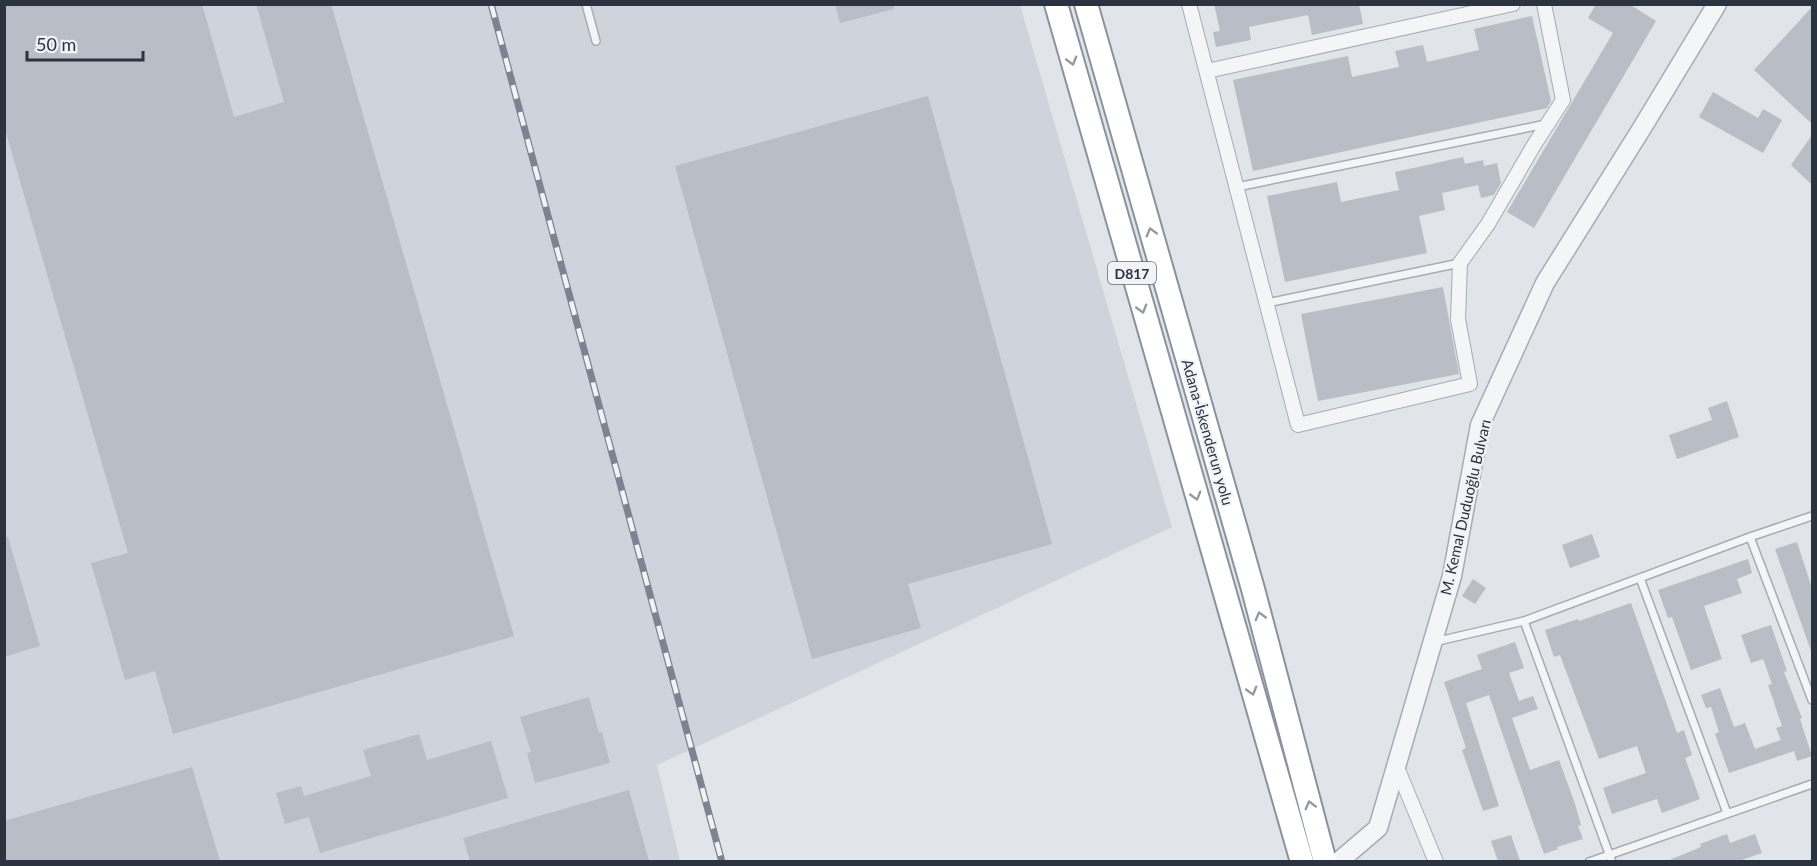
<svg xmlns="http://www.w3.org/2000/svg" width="1817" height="866" font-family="Lato,sans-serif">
	<rect width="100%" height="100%" fill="#e1e4e9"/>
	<path fill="#cfd3db" d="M5,5h1015l152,522 -515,238 23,96 -675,1z"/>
	<g fill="#b9bdc5">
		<path d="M4,4h198l32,113 50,-15 -28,-98h75l183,632 -341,98 -18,-63 -30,9 -34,-117 37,-10 -124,-427z"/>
		<path d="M835,4h59v5l-54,14z"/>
		<path d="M1214,4h145l4,20 -51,11 -4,-20 -59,12 2,13 -35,7 -3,-15 7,-1z"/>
		<path d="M1596,4h33l27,17 -122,207 -27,-16 106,-179 -25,-15z"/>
		<path d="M1812,7v117l-58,-54z"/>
		<path d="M1532,16l19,85 -4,7 -294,63 -20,-91 115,-24 4,21 47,-10 -4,-16 28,-6 4,17 52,-12 -5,-21z"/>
		<path d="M1713,92l45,26 5,-9 19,11 -19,33 -64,-36z"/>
		<path d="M928,96l124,448 -144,40 13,44 -109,31 -137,-493z"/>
		<path d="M1812,135v50l-21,-20z"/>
		<path d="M1463,157l2,7 18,-4 1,6 13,-3 4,20 -7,12 -13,3 -3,-13 -36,8 3,17 -26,6 8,37 -142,29 -18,-86 70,-14 4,20 58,-12 -4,-18z"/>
		<path d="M1443,287l16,87 -141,27 -17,-87z"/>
		<path d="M1727,401l12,36 -62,22 -8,-24 43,-15 -4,-12z"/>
		<path d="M1592,534l8,23 -30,11 -8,-23z"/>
		<path d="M4,537h4l32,109 -36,11z"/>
		<path d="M1797,542l15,46v62l-1,1 -36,-102z"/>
		<path d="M1748,559l4,14 -15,6 5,14 -38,13 18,53 -31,11 -19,-53 -4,1 -10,-28z"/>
		<path d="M1473,579l13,9 -11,16 -13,-8z"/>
		<path d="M1631,603l46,130 7,-3 8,25 -7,3 15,41 -38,14 -5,-14 -45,15 -9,-26 43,-15 -9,-27 -38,13 -39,-104 -6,2 -9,-27 33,-11 1,2z"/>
		<path d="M1771,625l16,46 -3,1 18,46 -2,1 12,37 -15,5 -3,-10 -65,22 -14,-39 4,-2 -8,-25 -5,1 -5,-13 19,-7 14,39 11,-4 10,26 26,-9 -5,-12 6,-2 -14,-41 4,-1 -9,-25 -12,4 -10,-28z"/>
		<path d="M1515,642l9,26 -15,5 10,28 14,-5 5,13 -26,9 18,52 29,-10 15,41 7,24 -3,1 5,13 -26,8 1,2 -14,5 -55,-159 -23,8 33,103 -16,5 -21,-61 4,-2 -22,-66 38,-13 -5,-14z"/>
		<path d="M589,697l10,36 3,-1 8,31 -75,20 -8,-30 4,-1 -11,-35z"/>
		<path d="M419,734l8,26 64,-19 17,57 -188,55 -11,-36 -24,7 -9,-31 25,-7 3,10 67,-20 -8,-26z"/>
		<path d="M192,767l28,94h-216v-40z"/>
		<path d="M629,790l20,71h-179l-7,-23z"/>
		<path d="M1727,834l3,9 25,-9 7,19 -23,8h-72l34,-14 -1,-3z"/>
		<path d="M1511,835l9,26h-22l-7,-20z"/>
	</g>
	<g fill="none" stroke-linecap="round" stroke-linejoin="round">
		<defs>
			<g id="service">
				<path d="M586,4l10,37"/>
				<path d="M1237,187l309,-63"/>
				<path d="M1267,303l193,-40"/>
				<path d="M1750,537l62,163"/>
				<path d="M1640,578l87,235"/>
				<path d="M1524,621l88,241"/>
				<path d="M1434,642l90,-21 226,-84 62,-21"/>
				<path d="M1589,862l223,-78"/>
			</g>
			<g id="minor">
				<path d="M1189,4l109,421 172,-41 -12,-65 2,-56 28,-39 46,-79 29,-45 -19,-96"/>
				<path d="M1207,71l306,-67"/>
				<path d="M1396,765l40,97"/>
			</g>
			<path id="tertiary" d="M1338,862l40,-34 74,-252 28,-151 65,-142 97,-155 75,-124"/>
			<g id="trunk">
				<path d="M1056,4l246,858"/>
				<path d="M1086,4l167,585 72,273"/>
			</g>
		</defs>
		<use href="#service" stroke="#a7abb3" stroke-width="10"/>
		<use href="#minor" stroke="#a7abb3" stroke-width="16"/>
		<use href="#tertiary" stroke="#a7abb3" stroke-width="21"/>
		<use href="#trunk" stroke="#8a929f" stroke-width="26"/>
		<use href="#service" stroke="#f4f5f7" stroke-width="7"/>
		<use href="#minor" stroke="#f4f5f7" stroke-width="14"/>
		<use href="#tertiary" stroke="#f4f5f7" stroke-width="18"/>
		<use href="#trunk" stroke="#fff" stroke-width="22"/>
		<defs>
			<path id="rail" d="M491,4l231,858"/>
		</defs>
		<use href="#rail" stroke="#7c8492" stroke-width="7"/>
		<use href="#rail" stroke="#f1f3f6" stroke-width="4.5" stroke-dasharray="14" stroke-linecap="butt"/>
	</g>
	<defs><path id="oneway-chevron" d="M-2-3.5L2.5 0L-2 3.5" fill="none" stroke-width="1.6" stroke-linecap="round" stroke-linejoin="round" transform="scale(1.5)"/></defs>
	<g stroke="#9598a0">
		<use href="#oneway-chevron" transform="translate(1072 61) rotate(74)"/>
		<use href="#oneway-chevron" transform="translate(1151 232) rotate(-106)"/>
		<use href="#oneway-chevron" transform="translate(1142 309) rotate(74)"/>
		<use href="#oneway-chevron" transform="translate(1196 496) rotate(74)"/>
		<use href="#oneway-chevron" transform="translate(1260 616) rotate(-105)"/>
		<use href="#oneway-chevron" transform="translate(1252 691) rotate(74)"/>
		<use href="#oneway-chevron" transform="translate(1310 805) rotate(-105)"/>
	</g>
	<g text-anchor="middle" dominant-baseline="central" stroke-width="4.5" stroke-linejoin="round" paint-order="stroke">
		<rect fill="#f1f3f6" stroke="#666c77" stroke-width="1.5" x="1108" y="262" width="48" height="22" rx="4.5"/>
		<g font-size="14" font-weight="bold" fill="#2b3240">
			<text x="1132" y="273">D817</text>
		</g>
		<g font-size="15" fill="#2b3240" stroke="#f1f3f6">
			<text transform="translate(1208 432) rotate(74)">Adana-İskenderun yolu</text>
			<text transform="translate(1465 507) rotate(-77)">M. Kemal Duduoğlu Bulvarı</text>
		</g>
	</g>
	<rect width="1817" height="866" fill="none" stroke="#2b3240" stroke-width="12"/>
	<path d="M27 51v9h116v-9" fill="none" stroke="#2b3240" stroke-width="3"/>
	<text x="36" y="51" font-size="18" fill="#2b3240" stroke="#f1f3f6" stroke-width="4.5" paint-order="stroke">50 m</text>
</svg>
